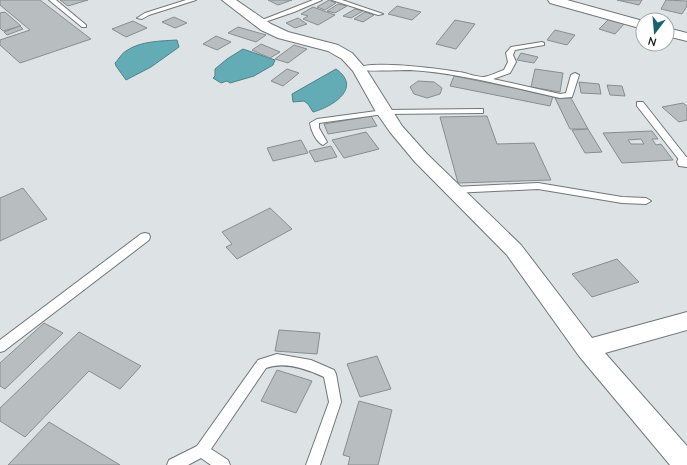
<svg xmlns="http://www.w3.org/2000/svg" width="687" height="465" font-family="'Nunito Sans',sans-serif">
	<rect width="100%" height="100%" fill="#dde3e4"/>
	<g fill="#63acb5" stroke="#4f8389">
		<path d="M177,40l2,7 -28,20 -25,13 -10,-14 -1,-3c4,-4 7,-10 11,-12 14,-10 35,-10 51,-11z"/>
		<path d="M243,49l32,11 -2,5 -19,11 -24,7 -3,-2 -6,2 -8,-5 2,-2v-7l12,-10z"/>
		<path d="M336,69c27,19 -4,38 -23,43l-5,-8 -4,-3 -11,1 -1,-8z"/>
	</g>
	<g fill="#b8bebf" stroke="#888e8f" fill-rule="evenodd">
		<path d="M0,0h40l51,39 -71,24 -20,-18v-5l30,-10 -30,-25z"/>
		<path d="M60,0h28l-20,6z"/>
		<path d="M268,0h24l-14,5z"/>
		<path d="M329,0l7,3 -11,7 -8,-3z"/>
		<path d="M617,0h25l-3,5z"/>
		<path d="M666,0l21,1v5l-5,8 -21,-5z"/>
		<path d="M338,4l9,2 -12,7 -8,-2z"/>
		<path d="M397,6l24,6 -9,8 -24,-6z"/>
		<path d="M313,7l22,8 -17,10 -15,-6 5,-3 -7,-2z"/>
		<path d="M355,9l8,2 -12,7 -8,-2z"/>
		<path d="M5,12l16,14 -18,5 -3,-3v-15z"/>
		<path d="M365,12l9,3 -11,7 -9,-3z"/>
		<path d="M174,17l13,6 -12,5 -13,-6z"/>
		<path d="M298,18l9,6 -12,4 -9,-5z"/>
		<path d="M609,19l16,4 -10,11 -16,-5z"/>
		<path d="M455,20l20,4 -19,25 -20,-5z"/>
		<path d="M133,21l14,7 -21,9 -14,-8z"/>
		<path d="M20,26l3,3 -16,6 -3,-3z"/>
		<path d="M238,27l28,8 -10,7 -28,-9z"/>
		<path d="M555,30l20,5 -8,10 -20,-5z"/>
		<path d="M216,36l15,6 -14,8 -14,-6z"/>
		<path d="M261,44l19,8 -10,6 -18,-8z"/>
		<path d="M294,45l13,4 -19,14 -13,-4z"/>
		<path d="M521,53l17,4 -4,6 -17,-3z"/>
		<path d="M287,69l12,4 -16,13 -12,-5z"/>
		<path d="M535,69l28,4 -3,19 -29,-5z"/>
		<path d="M454,76l99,20 -3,10 -100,-20z"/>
		<path d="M418,81l16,1 8,6 -2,6 -13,4 -13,-4 -4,-7z"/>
		<path d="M579,82l20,2 2,10 -20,-1z"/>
		<path d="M607,85l15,1 3,10 -15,-1z"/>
		<path d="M555,98h16l17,31h-18z"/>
		<path d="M683,103l4,3v14l-8,2 -17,-15z"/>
		<path d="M371,116l6,10 -49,8 -4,-10z"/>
		<path d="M487,116l10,28 37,-1 17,37 -93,3 -18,-66z"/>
		<path d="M588,129l14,23 -17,1 -13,-23z"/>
		<path d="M652,131l6,8h-6l4,6 5,-1 12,16 -51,3 -19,-30zM641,139l3,5h-13l-3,-4z"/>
		<path d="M366,132l13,17 -35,9 -12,-18z"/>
		<path d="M301,140l7,13 -35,8 -6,-13z"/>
		<path d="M331,146l6,11 -22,5 -6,-11z"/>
		<path d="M23,188l24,31 -47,22v-43z"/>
		<path d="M270,208l22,21 -55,30 -11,-12 6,-3 -10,-12z"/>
		<path d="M617,259l22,23 -47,15 -20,-23z"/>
		<path d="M44,323l19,10 -58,56 -5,-3v-23z"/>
		<path d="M279,330l41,3 -3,21 -42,-3z"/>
		<path d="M79,332l62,34 -21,23 -31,-18 -64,66 -25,-16v-13z"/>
		<path d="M377,356l14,33 -31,8 -13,-33z"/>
		<path d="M277,370l35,11 -16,32 -35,-12z"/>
		<path d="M359,401l33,9 -14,55h-30l2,-8 -7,-2z"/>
		<path d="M49,422l71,43h-112z"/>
	</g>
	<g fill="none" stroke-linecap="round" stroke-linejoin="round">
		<defs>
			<g id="lane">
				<path d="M49,0h7l30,25v2h-4z"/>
				<path d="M186,0h10l-47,15 -7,4 -5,-1 8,-5z"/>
				<path d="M313,0h9l-28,12 -32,11 -5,-1z"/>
				<path d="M332,0h10l41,14 -5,1z"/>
				<path d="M542,42l2,1v2l-29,5 -2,5 3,7 -6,11 -17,6 67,15 6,-1 5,-18 4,-2 4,2 -7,22 -12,1c-50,-11 -100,-25 -150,-28 -10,0 -51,2 -55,-1 12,-10 87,0 104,3 8,1 17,5 25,5 6,-1 14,-5 20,-7l4,-8 -2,-9 5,-6z"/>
				<path d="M637,102h6l44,56v9l-3,-1 -47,-60z"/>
				<path d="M480,109h3v4l-99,1 -65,9v5l8,14 -4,3c-7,-3 -12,-15 -13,-22l7,-4 67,-9z"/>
				<path d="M538,183l84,14 24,1 5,3 -5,3 -24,-1 -84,-14 -85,4 -5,-3 5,-3z"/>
				<path d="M145,233l4,1 1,3 -1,3 -145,111 -4,1v-12l141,-106z"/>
				<path d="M277,354l34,6 23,10 2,4 5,28 -21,63h-14l23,-63 -5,-25c-17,-8 -39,-16 -58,-9l-55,81 17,11 2,5h-19l-10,-7 -13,7h-21l2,-5 28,-14 61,-86z"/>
			</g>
			<g id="street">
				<path d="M222,0h14l35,24 17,8 50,13 14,8 14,16 36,57 25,28 94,91 71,93 95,-26v18l-82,23 82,93v19h-17l-91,-109 -72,-101 -92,-93 -25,-30 -14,-20 -23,-41 -11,-12 -14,-8 -50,-13 -17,-8z"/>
				<path d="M548,0h19l76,21v8l-93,-26z"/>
				<path d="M667,28l20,5v8l-20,-5z"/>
				<path d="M687,157v10l-8,-1 -2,-4 2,-4z"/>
			</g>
		</defs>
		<use href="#lane" stroke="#717778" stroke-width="2"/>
		<use href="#street" stroke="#717778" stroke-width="2"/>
		<use href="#lane" fill="#fff" fill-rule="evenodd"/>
		<use href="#street" fill="#fff" fill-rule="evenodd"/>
	</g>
	<g transform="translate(655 32) rotate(196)"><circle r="19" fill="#ffffff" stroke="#a6a7a7"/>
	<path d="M0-3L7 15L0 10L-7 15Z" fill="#17646d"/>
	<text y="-6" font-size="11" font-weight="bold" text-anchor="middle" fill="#202223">N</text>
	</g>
</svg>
